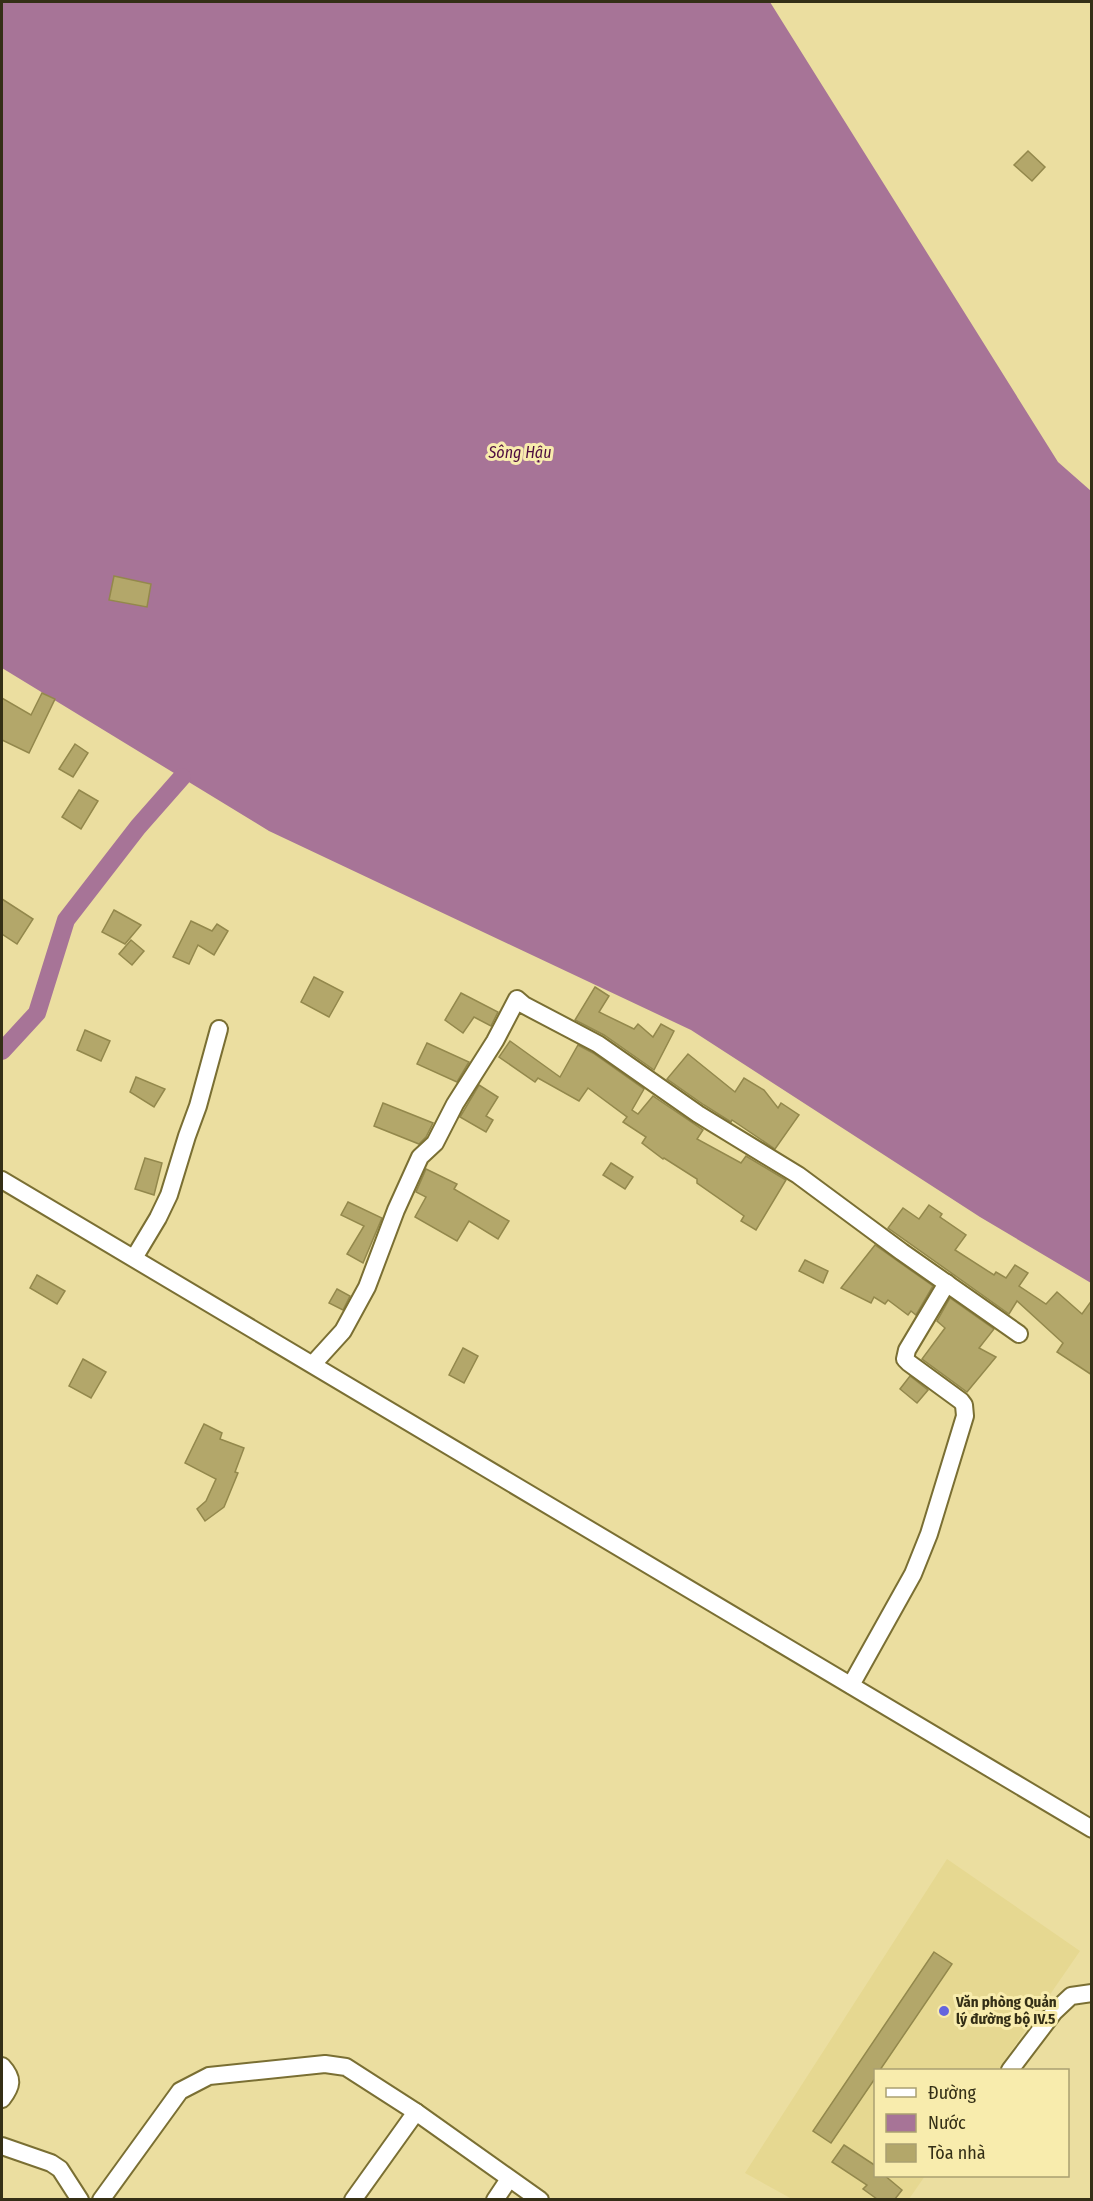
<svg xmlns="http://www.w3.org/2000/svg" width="1093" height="2201" font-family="'Fira Sans Condensed',sans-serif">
	<rect width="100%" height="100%" fill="#ebdea0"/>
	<path fill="#e6d891" d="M947,1859l133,92 -82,119h-122v106h49l-16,23h-117l-47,-26z"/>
	<path fill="#a77497" d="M2,2h768l288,460 33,29v792l-111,-66 -289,-187 -422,-199 -267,-163z"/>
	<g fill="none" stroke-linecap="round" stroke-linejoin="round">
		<path stroke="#a77497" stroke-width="18" d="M2,1051l35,-38 29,-93 72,-93 44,-50"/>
	</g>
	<g fill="#b3a76a" stroke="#93884c" stroke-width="1.5">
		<path d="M1028,151l17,16 -13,14 -18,-16z"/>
		<path d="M114,576l37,8 -4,23 -38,-7z"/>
		<path d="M42,693l13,6 -26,54 -27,-13v-42l29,17z"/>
		<path d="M75,744l13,9 -15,24 -14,-8z"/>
		<path d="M79,790l19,11 -17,28 -19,-12z"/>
		<path d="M2,899l31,20 -16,25 -15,-10z"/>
		<path d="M114,910l27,15 -16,19 -23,-12z"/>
		<path d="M191,921l21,10 5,-7 11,7 -14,24 -16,-10 -9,19 -16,-7z"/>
		<path d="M131,940l13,11 -12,14 -13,-11z"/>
		<path d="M314,977l29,15 -14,25 -28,-15z"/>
		<path d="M595,987l14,9 -10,16 35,17 4,-5 15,13 8,-13 13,7 -20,39 -50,-35 -29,-15z"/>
		<path d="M461,993l37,19 -7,14 -17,-9 -11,16 -18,-13z"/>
		<path d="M85,1030l25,11 -9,20 -24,-11z"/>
		<path d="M510,1041l50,36 18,-32 15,8 51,36 -12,21 6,4 15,-18 50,34 -6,9 44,24 5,-7 40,24 -30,50 -15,-9 3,-5 -47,-33v-4l-33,-21 -1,1 -21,-16 4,-6 -23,-15 4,-5 -39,-29 -9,13 -41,-23 -3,4 -36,-25z"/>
		<path d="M427,1043l42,19 -12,20 -40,-18z"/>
		<path d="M688,1054l47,38 9,-14 20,12 14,18 3,-5 18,12 -24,34 -43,-29 -1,2 -27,-17 -37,-26z"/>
		<path d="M136,1077l29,12 -11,18 -24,-15z"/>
		<path d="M479,1085l19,12 -12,19 7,4 -7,12 -26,-15z"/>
		<path d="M383,1103l50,20 -7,14 -7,7 -45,-18z"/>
		<path d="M145,1158l17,5 -8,32 -19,-6z"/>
		<path d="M611,1163l22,14 -8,12 -22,-14z"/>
		<path d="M426,1169l31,15 -3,5 55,32 -11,18 -29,-18 -12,20 -42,-24 11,-20 -10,-5z"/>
		<path d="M348,1202l34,16 -19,45 -16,-9 17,-28 -23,-11z"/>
		<path d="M929,1205l13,9 -2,3 26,18 -11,15 39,25 2,-3 10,6 9,-13 13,8 -9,13 27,18 11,-12 25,22 10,-14v75l-35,-23 6,-9 -46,-42 -8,13 -121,-86 15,-20 16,11z"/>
		<path d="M875,1245l58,41 -17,29 -5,-4 -3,4 -20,-15 -3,4 -11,-7 -3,6 -30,-15z"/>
		<path d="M805,1260l23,11 -5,12 -24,-12z"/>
		<path d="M37,1275l28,16 -8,13 -27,-16z"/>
		<path d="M337,1289l13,7 -7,14 -14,-7z"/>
		<path d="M950,1298l44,31 -15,19 17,9 -29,35 -45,-33 23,-31 -8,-7z"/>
		<path d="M463,1348l15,8 -14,27 -15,-8z"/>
		<path d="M83,1359l23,13 -15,26 -22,-12z"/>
		<path d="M910,1376l18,14 -11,13 -17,-14z"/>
		<path d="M204,1424l18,9 -2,6 24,9 -9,24 3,1 -14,34 -19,14 -8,-12 9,-8 10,-22 -31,-16z"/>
		<path d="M934,1952l18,12 -72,106h-4v7l-45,66 -18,-12z"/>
		<path d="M844,2145l32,21v9h8l18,15 -7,9h-18l-14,-10 4,-4 -35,-23z"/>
	</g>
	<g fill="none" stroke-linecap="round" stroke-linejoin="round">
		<defs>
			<g id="street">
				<path d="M2,1180l1090,649"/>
				<path d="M134,1258l24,-40 11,-23 18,-59 11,-30 21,-77"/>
				<path d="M313,1364l30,-33 24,-44 29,-77 24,-53 15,-14 20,-39 40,-63 22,-42 7,6 74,39 100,70 100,61 104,77 117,82"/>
				<path d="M851,1685l62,-111 16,-40 36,-118 -1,-11 -3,-4 -52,-38 -4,-4 2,-9 40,-67"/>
				<path d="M2,2066c12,13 10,20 0,33"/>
				<path d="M1010,2070l44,-58 17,-16 21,-3"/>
				<path d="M2,2146l49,17 9,6 20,31"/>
				<path d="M101,2200l79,-109 29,-15 116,-12 21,3 70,45 124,88"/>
				<path d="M353,2200l63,-88"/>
				<path d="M495,2200l14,-21"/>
			</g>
		</defs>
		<use href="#street" stroke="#7a6f33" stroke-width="20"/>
		<use href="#street" stroke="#fff" stroke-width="16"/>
	</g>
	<circle fill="#6465de" stroke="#f8ecad" stroke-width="2" cx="944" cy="2011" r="6"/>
	<g text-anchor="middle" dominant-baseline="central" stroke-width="6" stroke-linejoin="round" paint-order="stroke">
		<g font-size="15" font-weight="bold" fill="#342f16" stroke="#f8ecad" text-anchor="start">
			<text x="956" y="2002">Văn phòng Quản<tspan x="956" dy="17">lý đường bộ IV.5</tspan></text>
		</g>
		<g font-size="16" font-style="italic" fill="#4d0c3f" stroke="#f8ecad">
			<text x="520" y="452">Sông Hậu</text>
		</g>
	</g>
	<rect width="1093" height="2201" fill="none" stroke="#342f16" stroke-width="6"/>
	<rect x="874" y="2069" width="195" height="108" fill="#f8ecad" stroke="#aaa071" stroke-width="1.5"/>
	<rect x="886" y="2088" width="30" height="9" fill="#ffffff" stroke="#aaa071" stroke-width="1.5"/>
	<text x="928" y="2099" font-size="18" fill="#342f16">Đường</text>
	<rect x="886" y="2114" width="30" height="18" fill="#a77497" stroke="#aaa071" stroke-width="1.5"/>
	<text x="928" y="2129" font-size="18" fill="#342f16">Nước</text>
	<rect x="886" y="2144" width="30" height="18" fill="#b3a76a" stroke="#aaa071" stroke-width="1.5"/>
	<text x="928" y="2159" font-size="18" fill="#342f16">Tòa nhà</text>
</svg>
